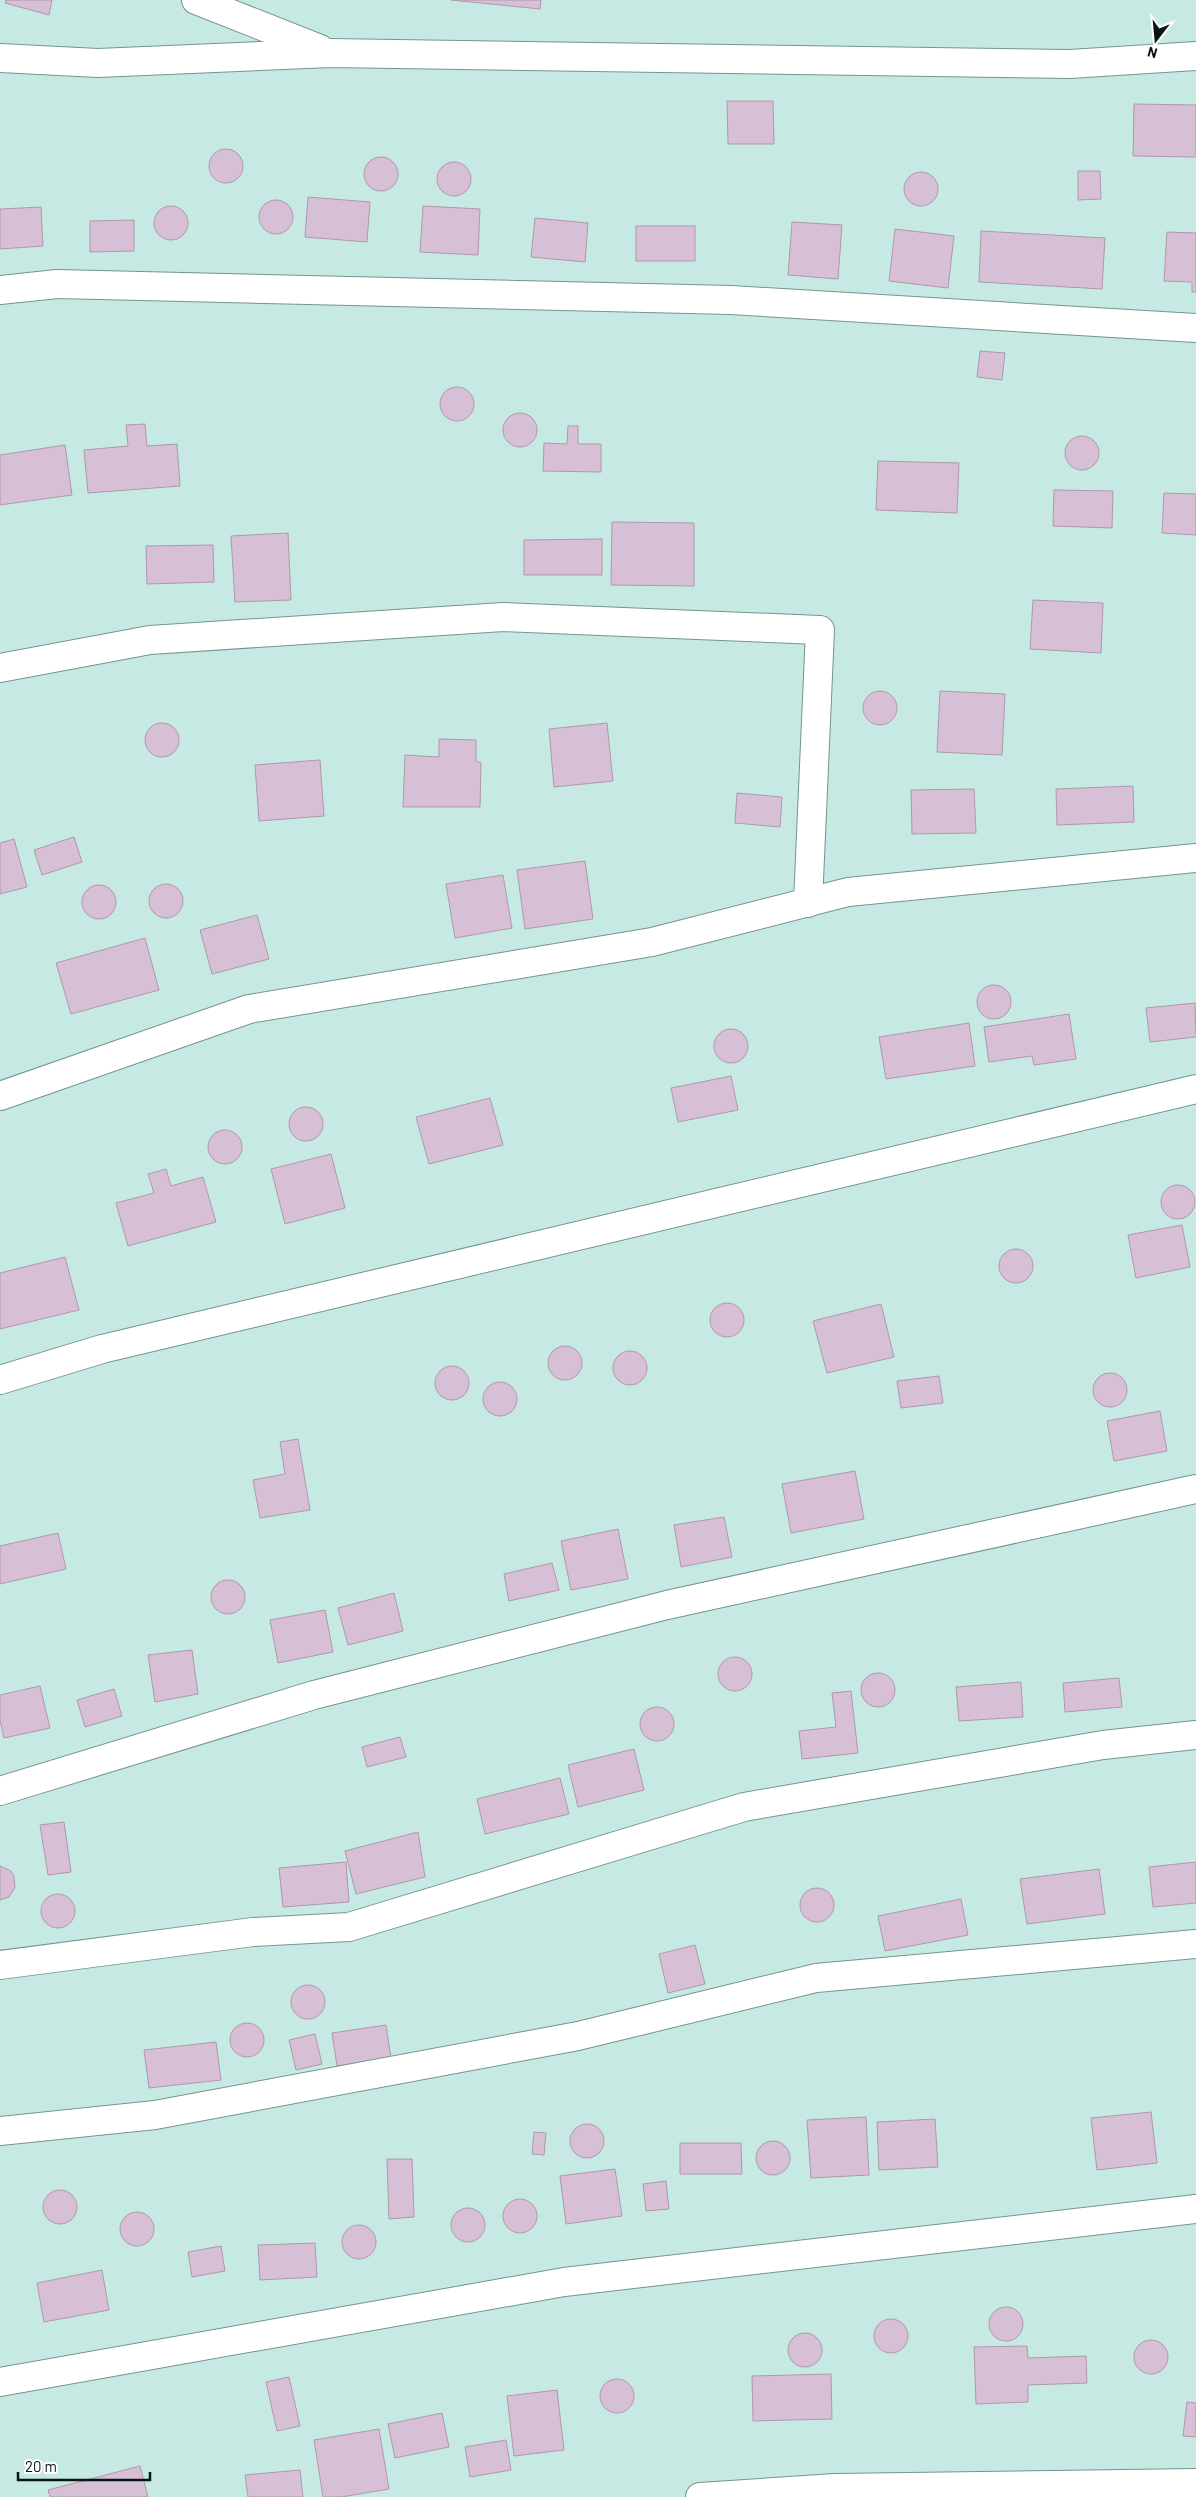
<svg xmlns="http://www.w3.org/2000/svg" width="1196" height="2497" font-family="Barlow,sans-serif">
	<rect width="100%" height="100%" fill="#c6eae3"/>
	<g fill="#d7c0d5" stroke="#ae98ac">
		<path d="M6,0h46l-3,15 -44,-12z"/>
		<path d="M451,0h90l-1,9z"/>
		<path d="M727,101h46l1,43h-46z"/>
		<path d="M1134,104l62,1v52l-63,-1z"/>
		<circle cx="226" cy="166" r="17"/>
		<circle cx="381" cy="174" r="17"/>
		<circle cx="454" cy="179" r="17"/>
		<path d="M1078,171h22l1,28 -23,1z"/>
		<circle cx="921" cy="189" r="17"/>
		<path d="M308,197l62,5 -3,40 -62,-5z"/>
		<circle cx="276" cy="217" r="17"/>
		<path d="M423,206l57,3 -2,46 -58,-3z"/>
		<circle cx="171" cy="223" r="17"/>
		<path d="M41,207l2,39 -43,3v-40z"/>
		<path d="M535,218l53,5 -3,39 -54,-5z"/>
		<path d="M134,220v31l-44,1v-31z"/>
		<path d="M792,222l50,3 -4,54 -50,-4z"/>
		<rect x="636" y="226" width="59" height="35"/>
		<path d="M895,229l59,7 -6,52 -59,-7z"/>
		<path d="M981,231l124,7 -3,51 -123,-7z"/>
		<path d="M1167,232l29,1v59h-4v-10l-28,-1z"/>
		<path d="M980,351l25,2 -3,27 -25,-3z"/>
		<circle cx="457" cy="404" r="17"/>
		<circle cx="520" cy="430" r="17"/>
		<path d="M145,424l2,22 30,-2 3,42 -92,7 -4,-43 44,-4 -2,-21z"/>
		<path d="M568,426h10v18h23v28l-58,-1 1,-28 23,1z"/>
		<circle cx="1082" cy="453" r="17"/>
		<path d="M65,445l7,50 -72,10v-50z"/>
		<path d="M878,461l81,2 -2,50 -81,-3z"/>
		<path d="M1054,490l59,1 -1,37 -59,-2z"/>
		<path d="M1164,493l32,1v41l-34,-2z"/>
		<path d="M612,522l82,1v63l-83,-1z"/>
		<path d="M288,533l3,67 -56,2 -4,-66z"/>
		<path d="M602,539v36h-78v-35z"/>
		<path d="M213,545l1,37 -67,2 -1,-38z"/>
		<path d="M1033,600l70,3 -2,50 -71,-4z"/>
		<circle cx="880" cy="708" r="17"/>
		<path d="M940,691l65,3 -3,61 -65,-3z"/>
		<circle cx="162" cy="740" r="17"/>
		<path d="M607,723l6,58 -59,6 -5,-58z"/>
		<path d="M439,739l37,1v21l5,2 -1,44h-77l2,-52 34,2z"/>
		<path d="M320,760l4,56 -65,5 -4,-56z"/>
		<path d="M1133,786l1,36 -77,3 -1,-36z"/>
		<path d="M974,789l2,44 -64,1 -1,-44z"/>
		<path d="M737,793l45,4 -2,30 -45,-4z"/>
		<path d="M74,837l8,25 -40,13 -8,-25z"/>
		<path d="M14,839l13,48 -27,7v-51z"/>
		<path d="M585,861l8,58 -68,10 -8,-59z"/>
		<path d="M503,875l9,53 -57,10 -9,-54z"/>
		<circle cx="166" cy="901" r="17"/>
		<circle cx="99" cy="902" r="17"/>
		<path d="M257,915l12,44 -57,15 -12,-44z"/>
		<path d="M145,938l14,52 -88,24 -15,-51z"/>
		<circle cx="994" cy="1002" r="17"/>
		<path d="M1195,1003l1,34 -46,5 -4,-34z"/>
		<path d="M1069,1014l7,45 -42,6 -2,-9 -43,6 -5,-35z"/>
		<path d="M969,1023l6,43 -89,13 -7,-42z"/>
		<circle cx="731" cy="1046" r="17"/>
		<path d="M731,1076l7,34 -60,12 -7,-34z"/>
		<path d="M490,1098l13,47 -74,19 -13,-47z"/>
		<circle cx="306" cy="1124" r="17"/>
		<circle cx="225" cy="1147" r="17"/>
		<path d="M331,1154l14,54 -60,16 -14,-55z"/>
		<path d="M166,1169l5,17 32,-9 13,45 -88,24 -12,-43 38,-10 -6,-19z"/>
		<circle cx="1178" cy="1202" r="17"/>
		<path d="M1182,1225l8,42 -54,11 -8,-43z"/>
		<circle cx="1016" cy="1266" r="17"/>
		<path d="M65,1257l14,53 -79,19v-56z"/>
		<circle cx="727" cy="1320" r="17"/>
		<path d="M881,1304l13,53 -67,16 -14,-52z"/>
		<circle cx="565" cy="1363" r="17"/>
		<circle cx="630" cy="1368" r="17"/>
		<circle cx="452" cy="1383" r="17"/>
		<circle cx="1110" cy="1390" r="17"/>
		<path d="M939,1376l4,27 -42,5 -4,-27z"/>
		<circle cx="500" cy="1399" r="17"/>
		<path d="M1160,1411l7,40 -53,10 -7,-40z"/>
		<path d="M298,1439l12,71 -50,8 -7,-38 32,-6 -5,-32z"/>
		<path d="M855,1471l9,48 -73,14 -9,-49z"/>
		<path d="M724,1517l8,40 -51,10 -7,-42z"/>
		<path d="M618,1529l10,50 -57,11 -10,-49z"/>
		<path d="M58,1533l8,36 -66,15v-38z"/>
		<path d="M552,1563l7,27 -50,11 -5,-27z"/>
		<circle cx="228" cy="1597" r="17"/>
		<path d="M394,1593l9,38 -55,14 -10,-37z"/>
		<path d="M325,1610l8,42 -55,11 -8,-43z"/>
		<path d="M192,1650l6,44 -43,8 -7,-47z"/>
		<circle cx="735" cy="1674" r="17"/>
		<circle cx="878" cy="1690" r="17"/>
		<path d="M1119,1678l3,29 -57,5 -2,-29z"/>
		<path d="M1021,1682l2,35 -64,4 -3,-34z"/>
		<path d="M40,1686l10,42 -46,10 -4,-18v-25z"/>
		<path d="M114,1689l8,27 -37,11 -8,-27z"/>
		<path d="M851,1691l7,62 -56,6 -3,-28 37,-4 -4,-34z"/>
		<circle cx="657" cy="1724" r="17"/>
		<path d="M400,1737l6,20 -39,10 -5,-20z"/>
		<path d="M634,1749l10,41 -66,17 -10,-42z"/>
		<path d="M560,1778l9,36 -84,20 -8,-35z"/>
		<path d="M64,1822l7,50 -23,3 -8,-50z"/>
		<path d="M418,1832l7,45 -69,17 -11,-43z"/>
		<path d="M346,1862l3,40 -66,5 -4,-39z"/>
		<path d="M1196,1862v41l-43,4 -4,-40z"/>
		<path d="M0,1866l11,5 3,5 1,11 -6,10 -9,3z"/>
		<path d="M1099,1869l6,45 -78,10 -7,-45z"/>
		<circle cx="817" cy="1905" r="17"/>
		<circle cx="58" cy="1911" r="17"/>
		<path d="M961,1899l7,36 -83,16 -7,-35z"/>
		<path d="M695,1945l10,39 -37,9 -9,-39z"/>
		<circle cx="308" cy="2002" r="17"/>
		<circle cx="247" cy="2040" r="17"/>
		<path d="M386,2025l5,33 -54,8 -5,-33z"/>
		<path d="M315,2034l7,30 -26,6 -7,-30z"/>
		<path d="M216,2042l5,38 -72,8 -5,-38z"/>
		<path d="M1151,2112l6,51 -60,7 -6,-52z"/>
		<path d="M866,2117l3,58 -58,3 -4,-58z"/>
		<path d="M935,2119l3,48 -59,3 -2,-48z"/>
		<circle cx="587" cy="2141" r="17"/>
		<path d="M534,2132l12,1 -2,22 -12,-1z"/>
		<circle cx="773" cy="2158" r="17"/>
		<path d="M680,2143h61l1,31h-62z"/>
		<path d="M387,2159h25l2,58 -25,2z"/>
		<path d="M615,2169l7,47 -56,8 -6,-48z"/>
		<path d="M666,2181l3,28 -23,2 -3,-27z"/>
		<circle cx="60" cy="2207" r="17"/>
		<circle cx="520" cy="2216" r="17"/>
		<circle cx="468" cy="2225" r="17"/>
		<circle cx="137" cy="2229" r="17"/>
		<circle cx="359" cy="2242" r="17"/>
		<path d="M315,2243l2,34 -57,3 -2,-35z"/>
		<path d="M221,2246l4,25 -33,6 -4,-25z"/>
		<path d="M102,2270l7,40 -65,12 -7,-39z"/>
		<circle cx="1006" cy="2324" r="17"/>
		<circle cx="891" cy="2336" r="17"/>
		<circle cx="805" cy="2350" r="17"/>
		<circle cx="1151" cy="2357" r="17"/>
		<path d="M1027,2346l1,12 58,-2 1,27 -59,2v17l-52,2 -2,-57z"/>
		<path d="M831,2374l1,45 -79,2 -1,-45z"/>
		<path d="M289,2377l11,49 -23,5 -11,-49z"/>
		<circle cx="617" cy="2396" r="17"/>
		<path d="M557,2390l7,60 -50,6 -7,-60z"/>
		<path d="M1187,2402l9,1v34l-13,-1z"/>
		<path d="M442,2413l7,34 -54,11 -7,-34z"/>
		<path d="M379,2429l10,60 -48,8h-18l-9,-57z"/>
		<path d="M506,2440l5,30 -41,7 -5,-30z"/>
		<path d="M140,2466l8,31h-98l-2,-7z"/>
		<path d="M300,2470l3,27h-55l-3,-22z"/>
	</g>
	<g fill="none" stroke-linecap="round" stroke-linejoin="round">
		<defs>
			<g id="minor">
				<path d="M196,0l124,49"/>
				<path d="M0,58l98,5 233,-10 739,11 126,-8"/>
				<path d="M0,290l57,-6 674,16 465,28"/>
				<path d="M0,668l150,-28 353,-23 317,13 -12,273"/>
				<path d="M0,1096l249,-87 403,-67 196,-50 348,-34"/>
				<path d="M0,1380l102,-31 1094,-260"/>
				<path d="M0,1791l314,-96 353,-90 529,-116"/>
				<path d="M0,1965l253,-33 96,-5 395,-120 359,-62 93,-10"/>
				<path d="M0,2131l155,-16 423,-79 238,-58 380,-34"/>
				<path d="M0,2382l564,-100 632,-73"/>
				<path d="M700,2497l135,-9 361,-5"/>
			</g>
		</defs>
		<use href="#minor" stroke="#749590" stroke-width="30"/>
		<use href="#minor" stroke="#fff" stroke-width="28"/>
	</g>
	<g transform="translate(1156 40) rotate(196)" stroke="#ffffff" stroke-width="4" paint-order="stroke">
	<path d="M0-4L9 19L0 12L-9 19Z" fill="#091614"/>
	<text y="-8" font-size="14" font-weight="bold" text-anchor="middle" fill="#091614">N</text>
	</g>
	<path d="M18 2472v8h132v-8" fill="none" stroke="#091614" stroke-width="2.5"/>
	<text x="25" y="2472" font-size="15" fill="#091614" stroke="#ffffff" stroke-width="4" paint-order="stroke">20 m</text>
</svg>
